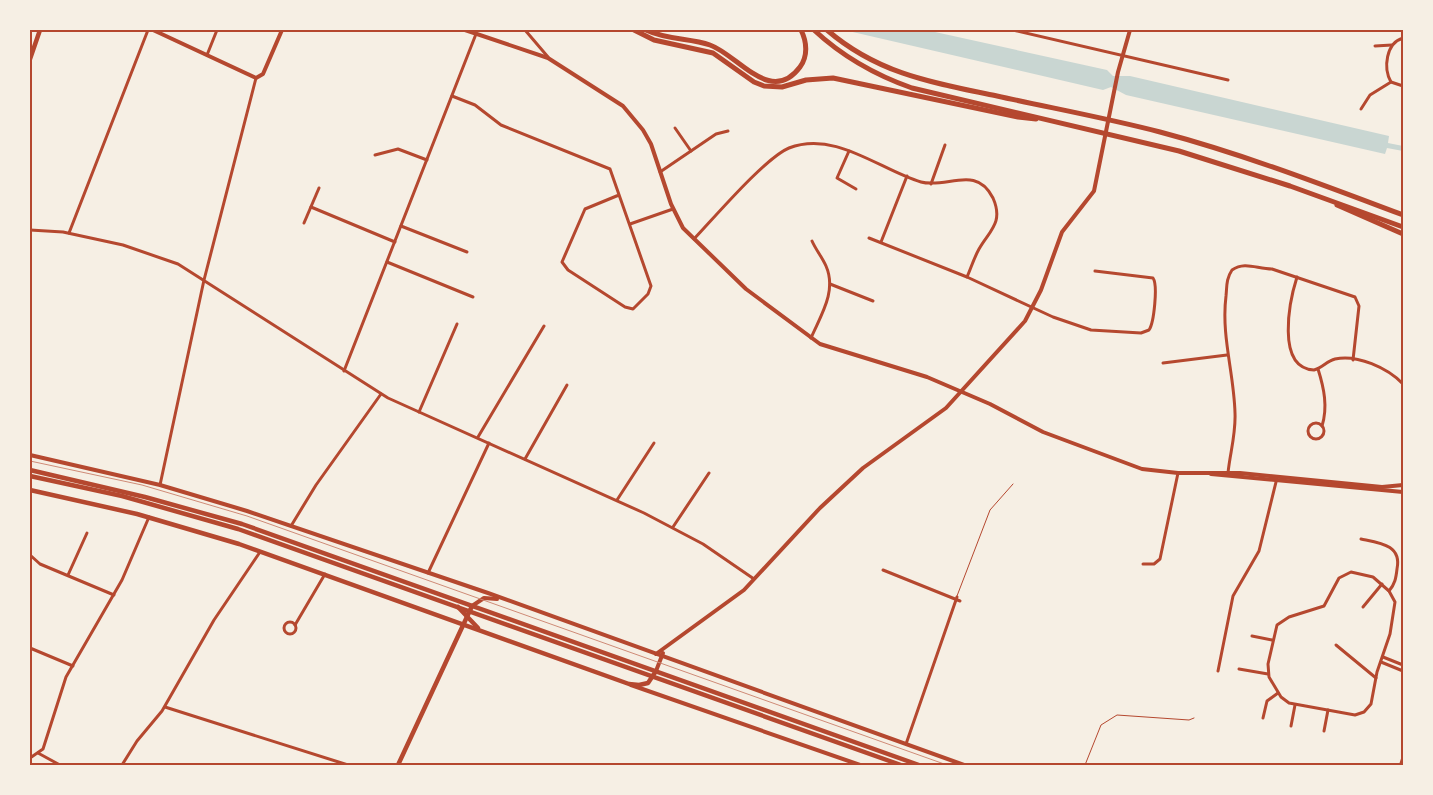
<svg xmlns="http://www.w3.org/2000/svg" width="1433" height="795" font-family="'Playfair Display',serif">
	<rect width="100%" height="100%" fill="#f6efe4"/>
	<path fill="#c9d6d2" d="M844,30h82l181,40 6,6h17l259,60 -1,7 15,3v5l-16,-3 -2,6 -259,-59 -15,-8 -8,3z"/>
	<g fill="none" stroke-linecap="round" stroke-linejoin="round">
		<g stroke="#b5482f" stroke-width="1">
			<path d="M957,596l33,-86 23,-26"/>
			<path d="M1085,765l16,-40 16,-10 72,5 5,-2"/>
		</g>
		<g stroke="#b5482f" stroke-width="3">
			<path d="M525,30l23,27"/>
			<path d="M1013,30l215,50"/>
			<path d="M1375,46l17,-1"/>
			<path d="M207,55l10,-25"/>
			<path d="M1391,82c-8,-14 -5,-39 12,-44"/>
			<path d="M452,96l23,9 26,20 109,44 41,117 -3,8 -15,15 -8,-2 -57,-37 -6,-8 23,-53 34,-14"/>
			<path d="M1361,109l9,-14 21,-13 12,4"/>
			<path d="M675,128l16,23"/>
			<path d="M849,151l-12,27 19,11"/>
			<path d="M375,155l23,-6 29,11"/>
			<path d="M660,172l56,-38 12,-3"/>
			<path d="M931,184l14,-39"/>
			<path d="M311,207l84,35"/>
			<path d="M304,223l15,-35"/>
			<path d="M630,224l43,-15"/>
			<path d="M401,226l66,26"/>
			<path d="M30,230l33,2 60,13 55,19 210,134 256,115 59,31 51,35"/>
			<path d="M69,233l79,-203"/>
			<path d="M869,238l98,39 86,40 38,13 50,3 8,-3c5,-7 9,-45 4,-52l-58,-7"/>
			<path d="M694,239c20,-21 71,-81 95,-91 46,-18 91,22 132,34 26,7 55,-18 72,16 11,25 -4,33 -14,51 -5,9 -8,19 -12,28"/>
			<path d="M881,242l26,-66"/>
			<path d="M387,262l86,35"/>
			<path d="M1297,277c-7,22 -22,91 17,93 8,-2 13,-9 21,-11 22,-5 53,9 68,25"/>
			<path d="M830,284l43,17"/>
			<path d="M811,338c10,-23 26,-47 15,-72 -4,-9 -10,-16 -14,-25"/>
			<path d="M1163,363l64,-8"/>
			<path d="M1318,369c6,19 10,38 4,57"/>
			<path d="M344,371l132,-337"/>
			<path d="M419,412l38,-88"/>
			<circle cx="1316" cy="431" r="8"/>
			<path d="M478,437l66,-111"/>
			<path d="M525,459l42,-74"/>
			<path d="M1228,473c2,-20 8,-39 7,-60 -1,-40 -14,-77 -9,-117 1,-10 0,-17 6,-26 13,-9 25,-1 40,-1l83,28 4,9 -6,54"/>
			<path d="M160,485l44,-205 52,-202"/>
			<path d="M617,500l37,-57"/>
			<path d="M291,526l25,-41 65,-91"/>
			<path d="M673,527l36,-54"/>
			<path d="M1361,539c19,4 41,6 36,30 -1,9 -2,15 -8,22"/>
			<path d="M30,555l10,9 74,31"/>
			<path d="M1143,564h11l6,-5 18,-86"/>
			<path d="M883,570l77,31"/>
			<path d="M1351,572l22,5 16,14 6,11 -5,32 -13,38 -6,32 -7,8 -9,3 -66,-12 -8,-6 -12,-20 -1,-13 9,-39 12,-8 35,-11 15,-28z"/>
			<path d="M428,573l61,-130"/>
			<path d="M68,575l19,-42"/>
			<path d="M1363,607l19,-23"/>
			<circle cx="290" cy="628" r="6"/>
			<path d="M295,625l30,-51"/>
			<path d="M1252,636l20,4"/>
			<path d="M1336,645l40,33"/>
			<path d="M30,648l43,18"/>
			<path d="M1383,657l20,8"/>
			<path d="M1381,662l22,9"/>
			<path d="M1239,669l29,5"/>
			<path d="M1218,671l15,-75 26,-45 18,-73"/>
			<path d="M165,707l183,58"/>
			<path d="M1263,718l4,-17 11,-8"/>
			<path d="M1291,726l4,-21"/>
			<path d="M1324,731l4,-21"/>
			<path d="M906,744l51,-147"/>
			<path d="M38,753l22,12"/>
			<path d="M30,758l13,-9 23,-72 56,-97 27,-63"/>
			<path d="M122,765l15,-24 25,-30 52,-91 46,-68"/>
		</g>
		<g stroke="#b5482f" stroke-width="4">
			<path d="M153,30l103,48 7,-4 19,-44"/>
			<path d="M465,30l83,28 75,48 20,24 8,14 20,60 12,24 63,61 74,55 107,33 63,27 53,28 99,37 36,4h62l142,14 21,-2"/>
			<path d="M30,455l130,30 87,26 241,82 476,172"/>
			<path d="M1211,474l192,18"/>
			<path d="M472,606l12,-8 13,1"/>
			<path d="M656,654l88,-64 76,-82 43,-40 83,-60 79,-87 16,-31 21,-58 32,-41 24,-119 12,-42"/>
			<path d="M656,671l7,-18"/>
			<path d="M631,685l229,80"/>
			<path d="M1401,765l2,-6"/>
		</g>
		<g stroke="#b5482f" stroke-width="4.5">
			<path d="M30,59l10,-29"/>
			<path d="M30,490l107,24 102,30 390,140 10,1 9,-2 8,-12"/>
			<path d="M458,607l20,21"/>
			<path d="M398,765l74,-159"/>
		</g>
		<g stroke="#b5482f" stroke-width="4.5">
			<path d="M30,470l115,27 97,27 677,241"/>
			<path d="M30,476l92,20 116,33 663,236"/>
		</g>
		<g stroke="#b5482f" stroke-width="5">
			<path d="M634,30l20,10 59,13 41,29 10,4 18,1 24,-7 27,-2 185,39 18,2"/>
			<path d="M646,30c21,10 44,8 64,15 28,10 61,61 90,22 8,-11 7,-25 1,-37"/>
			<path d="M814,30c29,27 61,45 98,58l267,63 111,35 113,41"/>
			<path d="M827,30c51,44 106,53 170,66 54,12 109,22 163,36 83,22 163,53 243,83"/>
			<path d="M1337,205l66,29"/>
		</g>
		<path stroke="#cf8b77" stroke-width="1" d="M30,461l112,24 105,31 700,249"/>
	</g>
	<rect width="1433" height="795" fill="none" stroke="#f6efe4" stroke-width="62"/>
	<rect x="31" y="31" width="1371" height="733" fill="none" stroke="#b5482f" stroke-width="2"/>
</svg>
